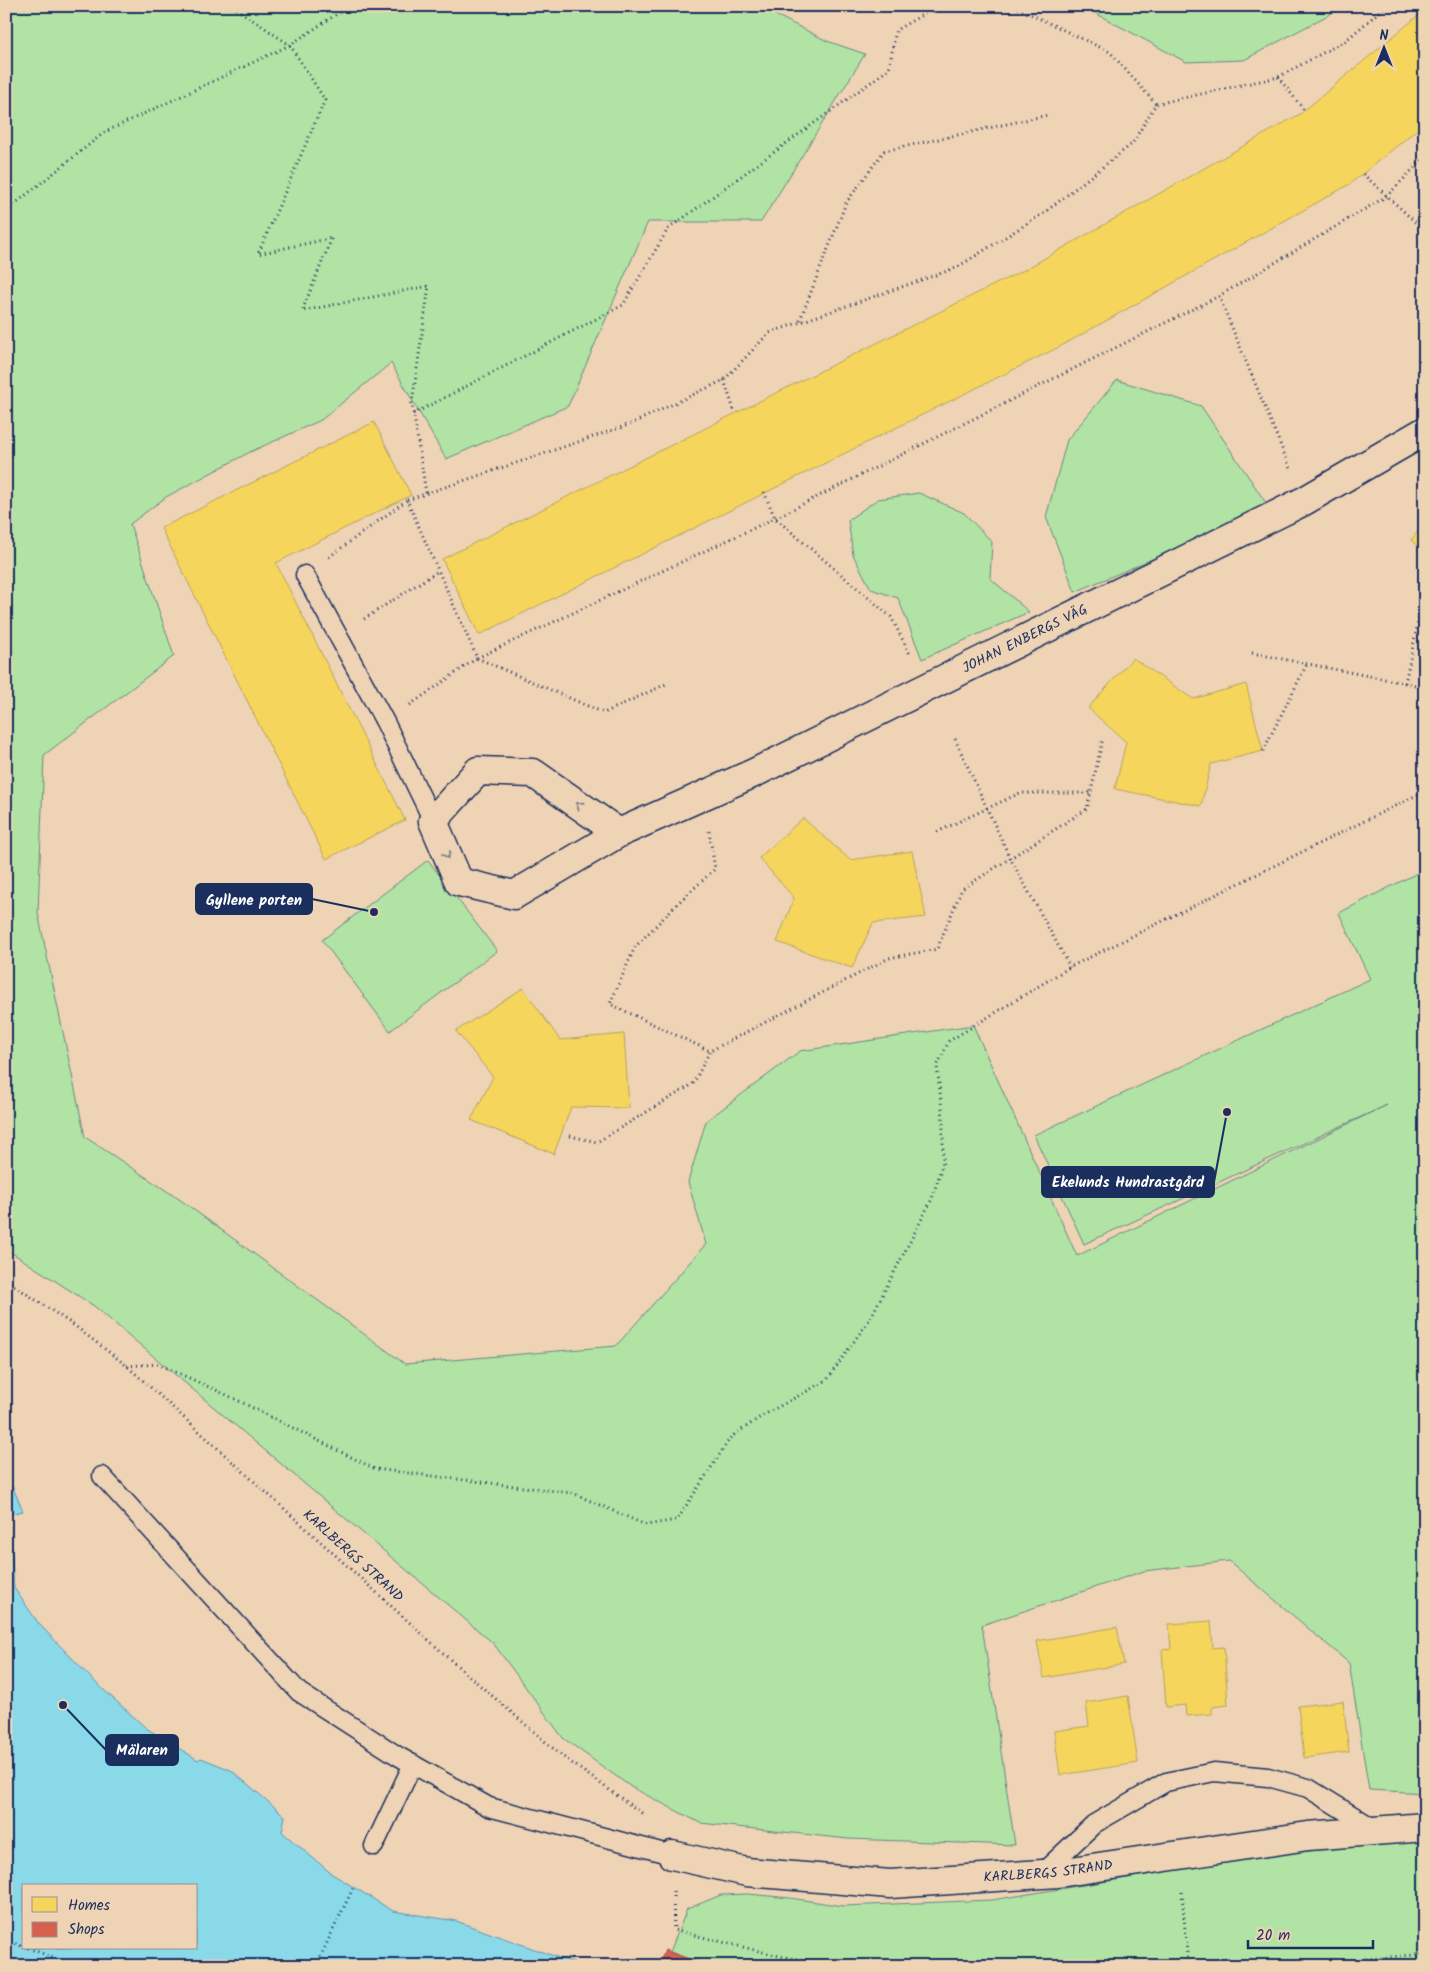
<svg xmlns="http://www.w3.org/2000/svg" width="1431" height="1972" font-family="Kalam,sans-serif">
	<rect width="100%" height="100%" fill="#eed3b5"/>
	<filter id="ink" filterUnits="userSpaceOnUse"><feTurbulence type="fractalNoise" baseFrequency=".02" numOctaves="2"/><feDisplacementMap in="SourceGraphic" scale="10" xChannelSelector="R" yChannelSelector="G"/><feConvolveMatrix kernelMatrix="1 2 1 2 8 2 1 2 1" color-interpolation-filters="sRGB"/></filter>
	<g filter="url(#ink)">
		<g fill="#b0e3a4" stroke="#668981">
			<path d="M6,6h752l69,35 38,13 -104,168h-113l-80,184 -122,53 -55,-96 -70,57 -71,32 -84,45 -36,27 44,132 -130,99 -6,158 47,224 94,62 226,165 211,-18 90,-102 -18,-62 18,-61 94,-70 173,-26 104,231 310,-151 -303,139 -50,-109 336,-156 -31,-66 86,-44v924l-56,-3 -20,-127 -120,-102 -85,10 -162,54 33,220 -167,-6 -148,-16 -69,-36 -68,-49 -70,-95 -399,-337 -88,-57z"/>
			<path d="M1082,6h263l-101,54 -58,2z"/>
			<path d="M1117,380l84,26 69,103 -195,83 -29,-75 21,-77z"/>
			<path d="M919,493l45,20 28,29 -2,36 39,34 -107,47 -24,-61 -27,-9 -18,-34 -5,-35 30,-21z"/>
			<path d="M428,860l69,91 -107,80 -68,-91z"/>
			<path d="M1425,1842v124h-717l-38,-14 17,-43 34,-14 27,-1 42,4 53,8 149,-6 252,-41 130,-16z"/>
		</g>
		<path fill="#8ad9e9" stroke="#5e95b1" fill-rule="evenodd" d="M6,1472l17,39 -14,3 5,74 25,36 56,58 51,46 52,32 3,-2 30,12 54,46 -3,16 50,42 61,37 63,10 126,45h-576zM24,1886h172v62h-172z"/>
		<g fill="#f6d55c" stroke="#b4a35d">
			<path d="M1425,10v113l-75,61 -289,162 -582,289 -37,-76 582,-289 276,-156z"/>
			<path d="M374,422l37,73 -135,68 129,257 -79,39 -165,-331z"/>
			<path d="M1425,523v29l-14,-12z"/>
			<path d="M1133,658l60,41 53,-15 17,67 -52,13 -10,42 -86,-17 11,-47 -38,-34z"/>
			<path d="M803,818l47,42 62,-9 14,66 -53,6 -21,45 -75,-26 17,-44 -35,-40z"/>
			<path d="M523,988l37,52 64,-6 5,74 -58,-1 -17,47 -83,-34 22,-43 -37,-46z"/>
			<path d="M1211,1621l2,27 11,-1 4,58 -16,2v7l-26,2 -1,-11 -19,2 -4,-57 9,-1 -2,-25z"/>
			<path d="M1117,1627l7,37 -80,14 -7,-37z"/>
			<path d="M1128,1696l10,67 -78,12 -6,-44 35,-5 -3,-23z"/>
			<path d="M1343,1701l6,51 -45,6 -6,-52z"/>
		</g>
		<path fill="#d6604d" stroke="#9e5152" d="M665,1950l5,2 38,14h-50z"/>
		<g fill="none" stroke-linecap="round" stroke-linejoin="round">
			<defs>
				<g id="service">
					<path d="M305,575l80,147 48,99"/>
					<path d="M102,1476l197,216 99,64 91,51 183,48"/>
					<path d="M374,1846l39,-82"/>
					<path d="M1041,1874l53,-50 72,-42 48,-10 54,5 40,11 68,42"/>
				</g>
				<g id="minor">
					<path id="s1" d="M619,833l-86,-60 -55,-2 -45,50 26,61 55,13 105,-62 135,-60 550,-272 121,-70"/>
					<path id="s2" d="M672,1855l75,17 143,12 168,-11 250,-37 117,-9"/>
				</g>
			</defs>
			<use href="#service" stroke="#1b2f5e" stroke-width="21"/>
			<use href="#minor" stroke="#1b2f5e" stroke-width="31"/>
			<g stroke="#1b2f5e" stroke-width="3" stroke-dasharray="1 4" stroke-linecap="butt">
				<path d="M232,6l58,39 35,55 -67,154 74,-16 -30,73 127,-25 -17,117 14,90"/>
				<path d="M1013,6l97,46 46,52"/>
				<path d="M6,9l1,-3"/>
				<path d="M1278,77l26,33"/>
				<path d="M1363,174l62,57"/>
				<path d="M6,211l99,-79 185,-87 59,-39"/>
				<path d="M1219,296l71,172"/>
				<path d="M800,320l46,-117 38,-52 164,-36"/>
				<path d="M724,380l11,33"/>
				<path d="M413,414l210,-109 45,-76 221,-160 7,-39 42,-24"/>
				<path d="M764,492l11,26 116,99 20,39"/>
				<path d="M329,557l78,-57"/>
				<path d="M364,619l74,-48"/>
				<path d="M1252,653l173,34"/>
				<path d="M477,658l298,-140 444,-222 168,-100 38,-39"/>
				<path d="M477,658l127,55 62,-29"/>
				<path d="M1405,683l20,-93"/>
				<path d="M410,705l67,-47 -70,-158 224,-76 93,-44 45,-47 187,-65 88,-55 88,-69 24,-40 122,-27 67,-36 41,-35"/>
				<path d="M955,739l55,119 60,109"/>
				<path d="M1263,751l44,-87"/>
				<path d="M709,831l6,38 -36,33 -44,45 -25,57 100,47 179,-93 48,-9 25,-60 125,-80 16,-71"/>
				<path d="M937,832l83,-39h71"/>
				<path d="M570,1136l27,6 96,-58 17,-33"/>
				<path d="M6,1280l69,46 52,40 326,296 109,94 81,58"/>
				<path d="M127,1366l31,-2 69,31 148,74 197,24 74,32 31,-5 54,-83 31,-21 65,-36 44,-63 61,-118 11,-37v-45l-6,-51 12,-25 121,-74 355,-176"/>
				<path d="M673,1891l1,39 109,27 66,9"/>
				<path d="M1182,1892l6,74"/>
				<path d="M6,1940l18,7"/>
				<path d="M28,1948l48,18"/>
				<path d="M316,1966l38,-80"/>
				<path d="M580,1966l1,-1"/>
				<path d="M1286,1966l139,-12"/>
			</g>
			<use href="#service" stroke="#eed3b5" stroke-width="18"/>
			<use href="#minor" stroke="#eed3b5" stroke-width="28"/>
		</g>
		<defs><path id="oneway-chevron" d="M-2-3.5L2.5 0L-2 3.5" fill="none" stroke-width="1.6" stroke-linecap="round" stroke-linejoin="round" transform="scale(1.25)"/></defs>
		<g stroke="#84818a">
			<use href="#oneway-chevron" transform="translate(579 805) rotate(-145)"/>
			<use href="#oneway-chevron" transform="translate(447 855) rotate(67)"/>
		</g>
	</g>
	<g text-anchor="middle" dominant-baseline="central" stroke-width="5" stroke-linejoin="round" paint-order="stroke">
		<g font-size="14" fill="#1b2f5e" stroke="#eed3b5">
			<text stroke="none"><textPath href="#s1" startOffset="922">JOHAN ENBERGS VÄG</textPath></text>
			<text transform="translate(353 1556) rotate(42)">KARLBERGS STRAND</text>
			<text stroke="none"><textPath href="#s2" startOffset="379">KARLBERGS STRAND</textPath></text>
		</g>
	</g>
	<path fill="none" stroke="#1b2f5e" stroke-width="2" d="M374 912L312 899M1227 1112L1214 1182M63 1705L106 1750"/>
	<g fill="#1b2f5e" stroke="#eed3b5" stroke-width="2">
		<circle cx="374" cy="912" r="5"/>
		<circle cx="1227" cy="1112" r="5"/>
		<circle cx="63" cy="1705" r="5"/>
	</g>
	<g fill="#1b2f5e" stroke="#1b2f5e" stroke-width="2">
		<rect x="196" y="884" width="116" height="30" rx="5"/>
		<rect x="1042" y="1167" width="172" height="30" rx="5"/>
		<rect x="106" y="1735" width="72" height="30" rx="5"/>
	</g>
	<g font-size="15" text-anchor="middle" font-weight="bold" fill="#fff">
		<text x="254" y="905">Gyllene porten</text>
		<text x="1128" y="1187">Ekelunds Hundrastgård</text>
		<text x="142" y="1755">Mälaren</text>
	</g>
	<rect width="1431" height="1972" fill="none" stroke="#eed3b5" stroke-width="25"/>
	<rect x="12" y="12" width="1406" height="1947" fill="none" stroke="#1b2f5e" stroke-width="2" filter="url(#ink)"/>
	<rect x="22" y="1884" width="175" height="65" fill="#eed3b5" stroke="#9a9192"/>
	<rect x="32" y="1897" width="25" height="15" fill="#f6d55c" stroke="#9a9192"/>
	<text x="68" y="1910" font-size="15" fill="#1b2f5e">Homes</text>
	<rect x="32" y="1922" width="25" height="15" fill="#d6604d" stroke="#9a9192"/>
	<text x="68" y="1934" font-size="15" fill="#1b2f5e">Shops</text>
	<g transform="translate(1384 48)" stroke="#eed3b5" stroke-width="4" paint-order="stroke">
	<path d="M0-4L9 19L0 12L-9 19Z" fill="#1b2f5e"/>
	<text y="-8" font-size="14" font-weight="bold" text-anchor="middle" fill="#1b2f5e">N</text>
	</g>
	<path d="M1248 1940v8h125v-8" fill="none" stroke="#1b2f5e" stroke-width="2.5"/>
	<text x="1256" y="1940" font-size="15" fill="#1b2f5e" stroke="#eed3b5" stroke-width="4" paint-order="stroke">20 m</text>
</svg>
